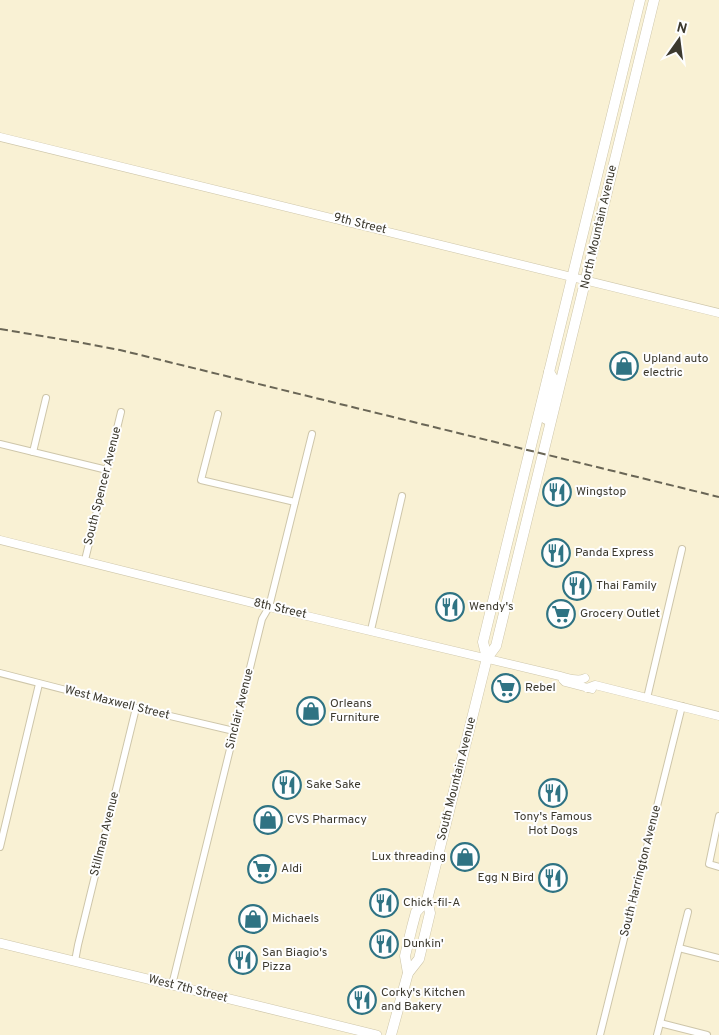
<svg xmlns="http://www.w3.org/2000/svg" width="719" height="1035" font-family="Overpass,sans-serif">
	<rect width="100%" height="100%" fill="#f9f1d4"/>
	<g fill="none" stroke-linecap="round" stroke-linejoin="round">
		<defs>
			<g id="minor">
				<path d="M218,414l-17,66 94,22"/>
				<path d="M0,444l107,26"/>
				<path d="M33,452l13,-54"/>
				<path d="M85,560l36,-148"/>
				<path d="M371,630l31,-134"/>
				<path d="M0,673l136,35 98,23"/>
				<path d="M647,698l35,-149"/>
				<path d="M719,816l-10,48 10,3"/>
				<path d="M0,847l39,-163"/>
				<path d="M679,948l40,10"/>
				<path d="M75,961l3,-16 58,-237"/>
				<path d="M172,985l90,-366 7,-12 43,-173"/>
				<path d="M660,1023l47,12"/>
				<path d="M600,1035l82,-329"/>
				<path d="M657,1035l31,-123"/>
			</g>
			<g id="tertiary">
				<path d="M0,137l719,176"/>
				<path d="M0,540l269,67 291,69c8,2 18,6 25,2"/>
				<path d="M563,680l2,2 27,7"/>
				<path d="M587,688l8,-3 124,31"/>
			</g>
			<path id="secondary" d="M0,943l377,92"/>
			<g id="primary">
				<path d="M546,419v-5l8,-34 -5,-8"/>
				<path d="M487,658l-4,-16 157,-642"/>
				<path d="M408,973l-3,-17 7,-29 4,-15 11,-12"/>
				<path d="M391,1035l17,-62 11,-14 11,-46 -3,-13 60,-242 9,-12 158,-646"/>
			</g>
		</defs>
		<use href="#minor" stroke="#cec6aa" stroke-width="8"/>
		<use href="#tertiary" stroke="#cec6aa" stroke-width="9"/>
		<use href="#secondary" stroke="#cec6aa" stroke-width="10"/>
		<use href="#primary" stroke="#cec6aa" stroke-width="11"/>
		<use href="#minor" stroke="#fff" stroke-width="6"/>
		<use href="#tertiary" stroke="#fff" stroke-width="8"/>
		<use href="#secondary" stroke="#fff" stroke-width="9"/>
		<use href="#primary" stroke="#fff" stroke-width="10"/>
		<path stroke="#6a6656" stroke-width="2" stroke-dasharray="8 4" stroke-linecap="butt" d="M0,329l78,13 42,8 599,147"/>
	</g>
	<defs>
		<symbol id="shop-ring" viewBox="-11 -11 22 22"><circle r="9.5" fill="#fefefe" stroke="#2f7383" stroke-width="1.5"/><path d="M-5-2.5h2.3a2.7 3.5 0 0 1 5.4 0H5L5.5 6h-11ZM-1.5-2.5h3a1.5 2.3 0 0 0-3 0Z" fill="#2f7383"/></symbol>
		<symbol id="restaurant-ring" viewBox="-11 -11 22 22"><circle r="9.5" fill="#fefefe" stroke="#2f7383" stroke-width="1.5"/><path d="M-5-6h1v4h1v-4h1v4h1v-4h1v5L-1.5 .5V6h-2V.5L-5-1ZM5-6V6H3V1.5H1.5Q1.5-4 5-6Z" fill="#2f7383"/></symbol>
		<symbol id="supermarket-ring" viewBox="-11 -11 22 22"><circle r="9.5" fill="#fefefe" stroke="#2f7383" stroke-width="1.5"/><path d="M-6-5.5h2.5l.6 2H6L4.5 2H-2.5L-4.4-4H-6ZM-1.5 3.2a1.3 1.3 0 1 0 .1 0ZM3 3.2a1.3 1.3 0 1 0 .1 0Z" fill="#2f7383"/></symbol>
	</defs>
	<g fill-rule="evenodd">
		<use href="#shop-ring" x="608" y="350" width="32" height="32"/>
		<use href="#restaurant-ring" x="541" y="476" width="32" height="32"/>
		<use href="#restaurant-ring" x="540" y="537" width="32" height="32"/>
		<use href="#restaurant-ring" x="561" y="570" width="32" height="32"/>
		<use href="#restaurant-ring" x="434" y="591" width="32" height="32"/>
		<use href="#supermarket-ring" x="545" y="598" width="32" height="32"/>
		<use href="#supermarket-ring" x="490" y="672" width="32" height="32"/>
		<use href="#shop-ring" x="295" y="695" width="32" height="32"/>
		<use href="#restaurant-ring" x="271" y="769" width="32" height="32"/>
		<use href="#restaurant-ring" x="537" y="777" width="32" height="32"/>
		<use href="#shop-ring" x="252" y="804" width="32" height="32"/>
		<use href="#shop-ring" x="449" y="841" width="32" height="32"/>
		<use href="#supermarket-ring" x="246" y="853" width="32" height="32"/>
		<use href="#restaurant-ring" x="537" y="862" width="32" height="32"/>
		<use href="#restaurant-ring" x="368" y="887" width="32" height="32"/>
		<use href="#shop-ring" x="237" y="903" width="32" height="32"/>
		<use href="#restaurant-ring" x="368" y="928" width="32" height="32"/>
		<use href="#restaurant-ring" x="227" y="944" width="32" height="32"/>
		<use href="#restaurant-ring" x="346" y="984" width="32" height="32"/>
	</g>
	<g text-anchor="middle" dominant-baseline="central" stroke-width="4" stroke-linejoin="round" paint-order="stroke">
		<g font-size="12" fill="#3c392e" stroke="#fefefe">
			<text transform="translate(360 224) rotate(14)">9th Street</text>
			<text transform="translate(599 227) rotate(-77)">North Mountain Avenue</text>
			<text transform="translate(103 486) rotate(-76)">South Spencer Avenue</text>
			<text transform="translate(280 609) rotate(13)">8th Street</text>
			<text transform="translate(117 703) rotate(14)">West Maxwell Street</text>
			<text transform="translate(240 709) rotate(-76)">Sinclair Avenue</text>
			<text transform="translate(457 779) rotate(-76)">South Mountain Avenue</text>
			<text transform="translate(105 834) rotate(-76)">Stillman Avenue</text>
			<text transform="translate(641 871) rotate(-76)">South Harrington Avenue</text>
			<text transform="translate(188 989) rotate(14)">West 7th Street</text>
		</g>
		<g font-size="12" fill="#3c392e" stroke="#fefefe" text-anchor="start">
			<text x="643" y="359">Upland auto<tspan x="643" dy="14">electric</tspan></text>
			<text x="576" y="492">Wingstop</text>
			<text x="575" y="553">Panda Express</text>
			<text x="596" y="586">Thai Family</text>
			<text x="469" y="607">Wendy's</text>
			<text x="580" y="614">Grocery Outlet</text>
			<text x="525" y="688">Rebel</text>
			<text x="330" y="704">Orleans<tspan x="330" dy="14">Furniture</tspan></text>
			<text x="306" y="785">Sake Sake</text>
			<text x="553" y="817" text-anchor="middle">Tony's Famous<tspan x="553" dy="14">Hot Dogs</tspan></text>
			<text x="287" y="820">CVS Pharmacy</text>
			<text x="446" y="857" text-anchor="end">Lux threading</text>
			<text x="281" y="869">Aldi</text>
			<text x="534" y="878" text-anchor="end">Egg N Bird</text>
			<text x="403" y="903">Chick-fil-A</text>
			<text x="272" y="919">Michaels</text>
			<text x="403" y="944">Dunkin'</text>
			<text x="262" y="953">San Biagio's<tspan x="262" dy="14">Pizza</tspan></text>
			<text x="381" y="993">Corky's Kitchen<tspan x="381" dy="14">and Bakery</tspan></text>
		</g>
	</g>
	<g transform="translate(679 40) rotate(14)" stroke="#fefefe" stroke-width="4" paint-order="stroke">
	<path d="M0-4L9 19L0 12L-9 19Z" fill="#3c392e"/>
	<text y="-8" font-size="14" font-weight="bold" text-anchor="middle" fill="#3c392e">N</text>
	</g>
</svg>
